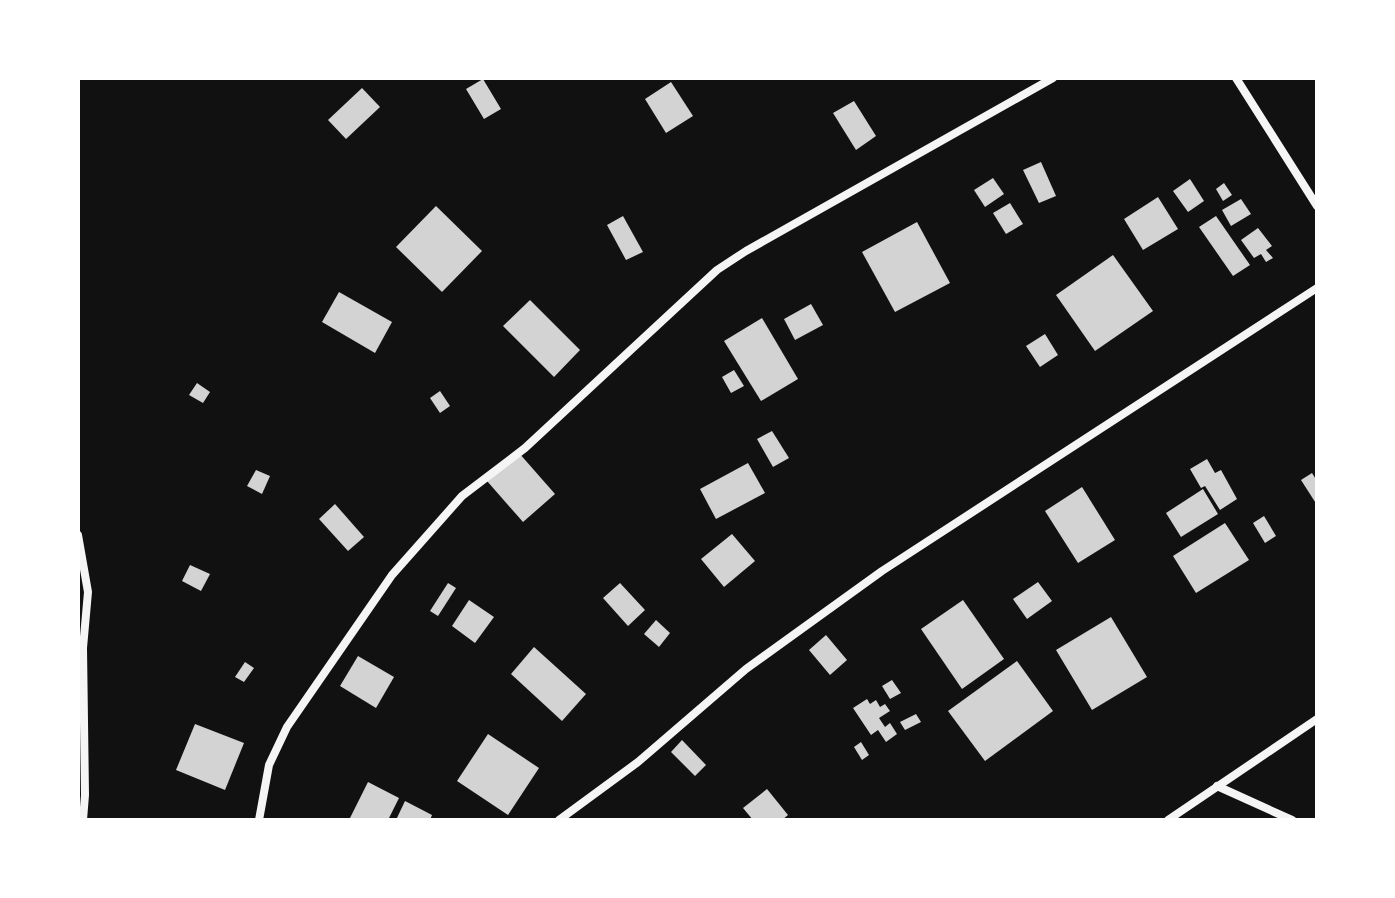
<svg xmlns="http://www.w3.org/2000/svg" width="1395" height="898" font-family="'DM Sans',sans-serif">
	<rect width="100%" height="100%" fill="#111"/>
	<g fill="#d3d3d3">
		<path d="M483,79l18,30 -17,10 -18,-30z"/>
		<path d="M671,82l22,34 -27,17 -21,-34z"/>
		<path d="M362,88l18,19 -34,32 -18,-19z"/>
		<path d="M854,101l22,35 -20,14 -23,-37z"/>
		<path d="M1041,162l15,34 -17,7 -16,-33z"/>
		<path d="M993,178l11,16 -19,13 -11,-17z"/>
		<path d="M1190,179l14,22 -16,11 -15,-21z"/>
		<path d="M1224,183l8,12 -9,6 -7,-12z"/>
		<path d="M1158,197l20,32 -35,21 -19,-31z"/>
		<path d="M1241,199l10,15 -20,12 -9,-16z"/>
		<path d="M1010,203l13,21 -17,10 -13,-21z"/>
		<path d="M436,206l46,45 -40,41 -46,-45z"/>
		<path d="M623,216l20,36 -17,8 -19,-35z"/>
		<path d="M1216,216l34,49 -17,11 -34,-49z"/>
		<path d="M917,222l33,61 -55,29 -33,-60z"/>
		<path d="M1258,228l14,18 -6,4 7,8 -7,4 -5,-8 -7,4 -13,-18z"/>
		<path d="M1113,255l40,56 -58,40 -39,-56z"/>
		<path d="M339,292l53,30 -17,31 -53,-31z"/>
		<path d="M530,300l50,50 -26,27 -51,-51z"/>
		<path d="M811,304l12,21 -28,15 -11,-21z"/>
		<path d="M762,318l36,61 -37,22 -37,-60z"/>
		<path d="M1045,334l13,21 -18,12 -14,-21z"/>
		<path d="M734,370l10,16 -13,7 -9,-16z"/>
		<path d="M197,383l13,9 -7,11 -14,-8z"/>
		<path d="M440,391l10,15 -10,7 -10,-15z"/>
		<path d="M772,431l17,27 -16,9 -16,-28z"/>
		<path d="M519,453l36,41 -32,28 -36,-41z"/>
		<path d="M1207,459l8,14 6,-3 16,29 -17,11 -15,-24 -4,2 -11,-19z"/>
		<path d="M748,463l17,30 -49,26 -16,-30z"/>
		<path d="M256,470l14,6 -8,18 -15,-8z"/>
		<path d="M1312,473l5,8v24l-16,-25z"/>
		<path d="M1082,487l33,53 -37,23 -33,-52z"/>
		<path d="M1203,489l15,25 -37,23 -15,-24z"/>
		<path d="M335,504l29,33 -16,14 -29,-32z"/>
		<path d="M1264,516l12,20 -11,7 -12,-20z"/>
		<path d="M1225,523l24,37 -53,33 -23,-37z"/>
		<path d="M732,534l23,27 -31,26 -23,-28z"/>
		<path d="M190,565l20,9 -9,17 -19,-10z"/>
		<path d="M1038,582l14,19 -25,18 -14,-20z"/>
		<path d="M448,583l8,5 -18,28 -8,-5z"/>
		<path d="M620,583l25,27 -17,16 -25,-28z"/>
		<path d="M469,600l25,17 -19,26 -23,-17z"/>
		<path d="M963,600l41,59 -42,30 -41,-60z"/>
		<path d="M1111,617l36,60 -55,33 -36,-60z"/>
		<path d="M656,620l14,13 -11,14 -15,-13z"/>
		<path d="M826,635l21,25 -17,15 -21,-25z"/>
		<path d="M534,647l52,47 -24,27 -51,-47z"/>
		<path d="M358,656l36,21 -18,31 -36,-22z"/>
		<path d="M1017,661l36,50 -68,50 -37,-50z"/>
		<path d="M245,662l9,6 -10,14 -9,-5z"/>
		<path d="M892,680l9,13 -11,6 -8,-13z"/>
		<path d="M867,699l3,5 6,-4 4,7 5,-3 5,7 -11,7 6,9 5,-4 7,11 -11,8 -8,-12 -7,5 -18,-27z"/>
		<path d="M916,714l5,8 -16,8 -5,-8z"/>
		<path d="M195,724l49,19 -19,47 -49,-20z"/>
		<path d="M488,734l51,34 -31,47 -51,-34z"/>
		<path d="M682,740l24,25 -11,11 -24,-24z"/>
		<path d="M861,742l8,13 -7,5 -8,-13z"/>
		<path d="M368,782l31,16 -11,22h-39z"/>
		<path d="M767,789l21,26 -6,5h-29l-10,-12z"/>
		<path d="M405,801l27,14 -2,5h-34z"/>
	</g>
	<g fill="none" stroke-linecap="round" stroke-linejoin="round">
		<g stroke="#f5f5f5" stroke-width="8">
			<path d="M1236,78l81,128"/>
			<path d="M78,535l10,57 -5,56 2,147 -2,25"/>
			<path d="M1217,786l75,34"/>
			<path d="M259,820l10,-55 18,-38 105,-152 70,-79 63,-48 192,-178 29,-19 307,-173"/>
			<path d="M559,820l79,-58 108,-93 136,-98 435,-283"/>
			<path d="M1168,820l149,-101"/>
		</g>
	</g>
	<rect width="1395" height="898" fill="none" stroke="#ffffff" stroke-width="160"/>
</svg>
